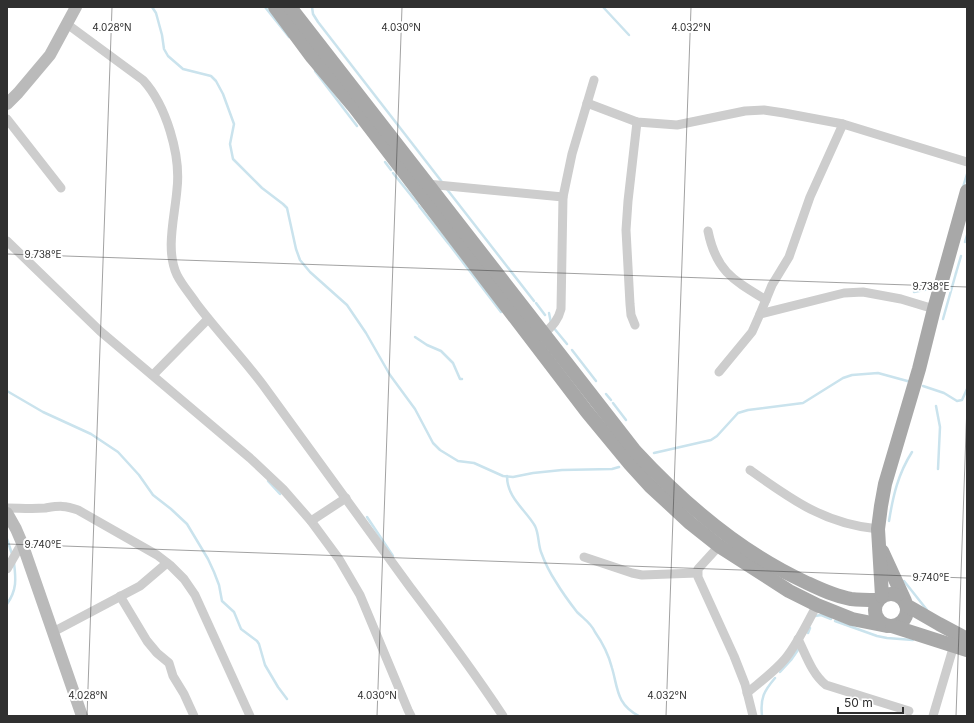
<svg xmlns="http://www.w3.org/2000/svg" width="974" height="723" font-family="Inter,sans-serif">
	<rect width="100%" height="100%" fill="#fff"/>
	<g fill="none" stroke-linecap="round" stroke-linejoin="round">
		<g stroke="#cae3ed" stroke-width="2.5">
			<path d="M152,7l4,6 6,22 2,14 4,7 15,13 28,7 5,5 7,13 11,30 -4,20 3,15 29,29 21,16 4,4 9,41 4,11 10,12 37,33 19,28 24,42 25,34 18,34 7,7 18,11 16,2 29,13 10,1 20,-4 29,-3 50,-1 7,-2"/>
			<path d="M265,7l24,30"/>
			<path d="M312,7l1,7 5,8 124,160"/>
			<path d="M603,7l26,28"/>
			<path d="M315,71l42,55"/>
			<path d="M385,162l6,8"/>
			<path d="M393,173l25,31"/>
			<path d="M963,187l4,-13"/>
			<path d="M446,188l88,113"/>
			<path d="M419,206l29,37"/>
			<path d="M965,242l2,-7"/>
			<path d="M449,244l19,25"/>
			<path d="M469,270l32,42"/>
			<path d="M956,273l5,-17"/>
			<path d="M914,292l20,-4"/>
			<path d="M536,303l9,12"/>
			<path d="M549,313l2,10"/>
			<path d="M943,319l13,-46"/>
			<path d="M553,327l14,17"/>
			<path d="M415,337l12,8 14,6 12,12 7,16h2"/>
			<path d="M572,350l24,31"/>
			<path d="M923,386l21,7 13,8 5,-1 5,-11"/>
			<path d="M7,391l36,21 48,22 27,18 21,23 14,20 18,14 16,15 21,35 6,13 5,13 3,16 12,11 7,17 16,12 2,3 6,21 13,22 9,12"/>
			<path d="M606,394l5,6"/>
			<path d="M613,403l13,17"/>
			<path d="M936,406l4,21 -2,42"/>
			<path d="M654,453l57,-13 6,-4 21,-23 10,-3 55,-7 40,-25 9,-3 26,-2 33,9"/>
			<path d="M507,476c0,22 18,33 28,50 4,8 3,18 6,26 4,11 9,21 15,30 6,10 14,21 21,30 7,7 14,11 18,20 7,10 14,24 17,36 6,20 4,36 27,48"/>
			<path d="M268,481l12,13"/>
			<path d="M367,517l26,39"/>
			<path d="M889,521c4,-25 9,-47 23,-69"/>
			<path d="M7,539l5,15"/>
			<path d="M904,581l23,29"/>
			<path d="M7,604c10,-14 9,-25 7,-41"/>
			<path d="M815,616l6,-1 10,4"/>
			<path d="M835,621l42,15 10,2 26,2"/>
			<path d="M808,633l2,-5"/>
			<path d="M780,672l11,-12 9,-13"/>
			<path d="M762,716c-2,-18 2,-25 13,-38"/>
		</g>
		<g stroke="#cdcdcd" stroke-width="9">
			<path d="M67,24l76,56c23,25 38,75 34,109 -2,27 -12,61 0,86 5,10 13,19 19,28 21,28 46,54 67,82 49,67 98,134 147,202 32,42 64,85 93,129"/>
			<path d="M587,103l50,19 40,3 68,-14 19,-1 20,3 59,11 124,38"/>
			<path d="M7,119l54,69"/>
			<path d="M427,184l136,13"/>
			<path d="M708,231c8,40 25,49 58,69"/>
			<path d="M7,241l93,90 150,127 33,31 28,32 28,38 21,36 48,115 3,6"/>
			<path d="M760,314l12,-29 17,-28 21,-60 33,-73"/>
			<path d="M635,325l-4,-10 -1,-11 -4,-74 2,-29 9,-79"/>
			<path d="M544,334c8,-8 14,-13 17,-25l2,-112 9,-43 22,-74"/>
			<path d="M719,372l33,-40 8,-18 84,-21 19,-1 38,7 33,10"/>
			<path d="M153,375l55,-56"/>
			<path d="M750,470c42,30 75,54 128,59"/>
			<path d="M7,508c12,0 25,1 38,0 14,-2 19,-3 33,2l79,45 13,10 14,14 11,16 55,121"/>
			<path d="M311,521l35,-23"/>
			<path d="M719,546l-21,23v8l36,79 11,28 8,32"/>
			<path d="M584,557l48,16 10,2 55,-2"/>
			<path d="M7,569l15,-26"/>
			<path d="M120,596l27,45 10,12 12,10 4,13 11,18 10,22"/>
			<path d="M53,632l87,-46 27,-23"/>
			<path d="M798,639c8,16 14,35 28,46l83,26"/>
			<path d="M747,693c13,-11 27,-21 38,-34 13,-16 22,-36 32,-54"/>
			<path d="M933,716l21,-71"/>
		</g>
		<g stroke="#bababa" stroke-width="12">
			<path d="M7,104l11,-11 32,-38 26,-48"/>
			<path d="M7,513l9,16 6,14 60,173"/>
		</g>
		<g stroke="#a8a8a8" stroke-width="14">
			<path d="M275,7l37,50 43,51 232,304 43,52 20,22 40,37 29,23 70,45 28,14 35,14 35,7"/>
			<path d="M290,7l345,444c49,53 105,101 170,131 15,7 29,14 46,17 9,1 18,1 27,1"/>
			<path d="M882,551l23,50"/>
			<circle cx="891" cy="610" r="16"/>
			<path d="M882,596l-4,-67 3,-23 4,-22 34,-115 15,-60 33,-118"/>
			<path d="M906,605l33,19 28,15"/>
			<path d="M892,626l75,24"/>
		</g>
	</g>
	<path fill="none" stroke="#303030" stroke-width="1" stroke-opacity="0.45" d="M7,254l960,33M7,544l960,34M87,716l25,-709M377,716l25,-709M666,716l25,-709M956,716l11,-312"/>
	<g font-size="10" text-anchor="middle" fill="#303030" stroke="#fff" stroke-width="4" stroke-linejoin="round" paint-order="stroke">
		<text x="112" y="31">4.028°N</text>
		<text x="401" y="31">4.030°N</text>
		<text x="691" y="31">4.032°N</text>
		<text x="43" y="258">9.738°E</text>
		<text x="931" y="290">9.738°E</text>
		<text x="43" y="548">9.740°E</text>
		<text x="931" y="581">9.740°E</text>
		<text x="88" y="699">4.028°N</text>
		<text x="377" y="699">4.030°N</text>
		<text x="667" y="699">4.032°N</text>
	</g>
	<rect width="974" height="723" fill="none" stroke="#303030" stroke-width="16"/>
	<path d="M838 707v6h65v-6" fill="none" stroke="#303030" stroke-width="2"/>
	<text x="844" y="707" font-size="12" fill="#303030" stroke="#ffffff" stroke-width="3" paint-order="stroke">50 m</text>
</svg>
